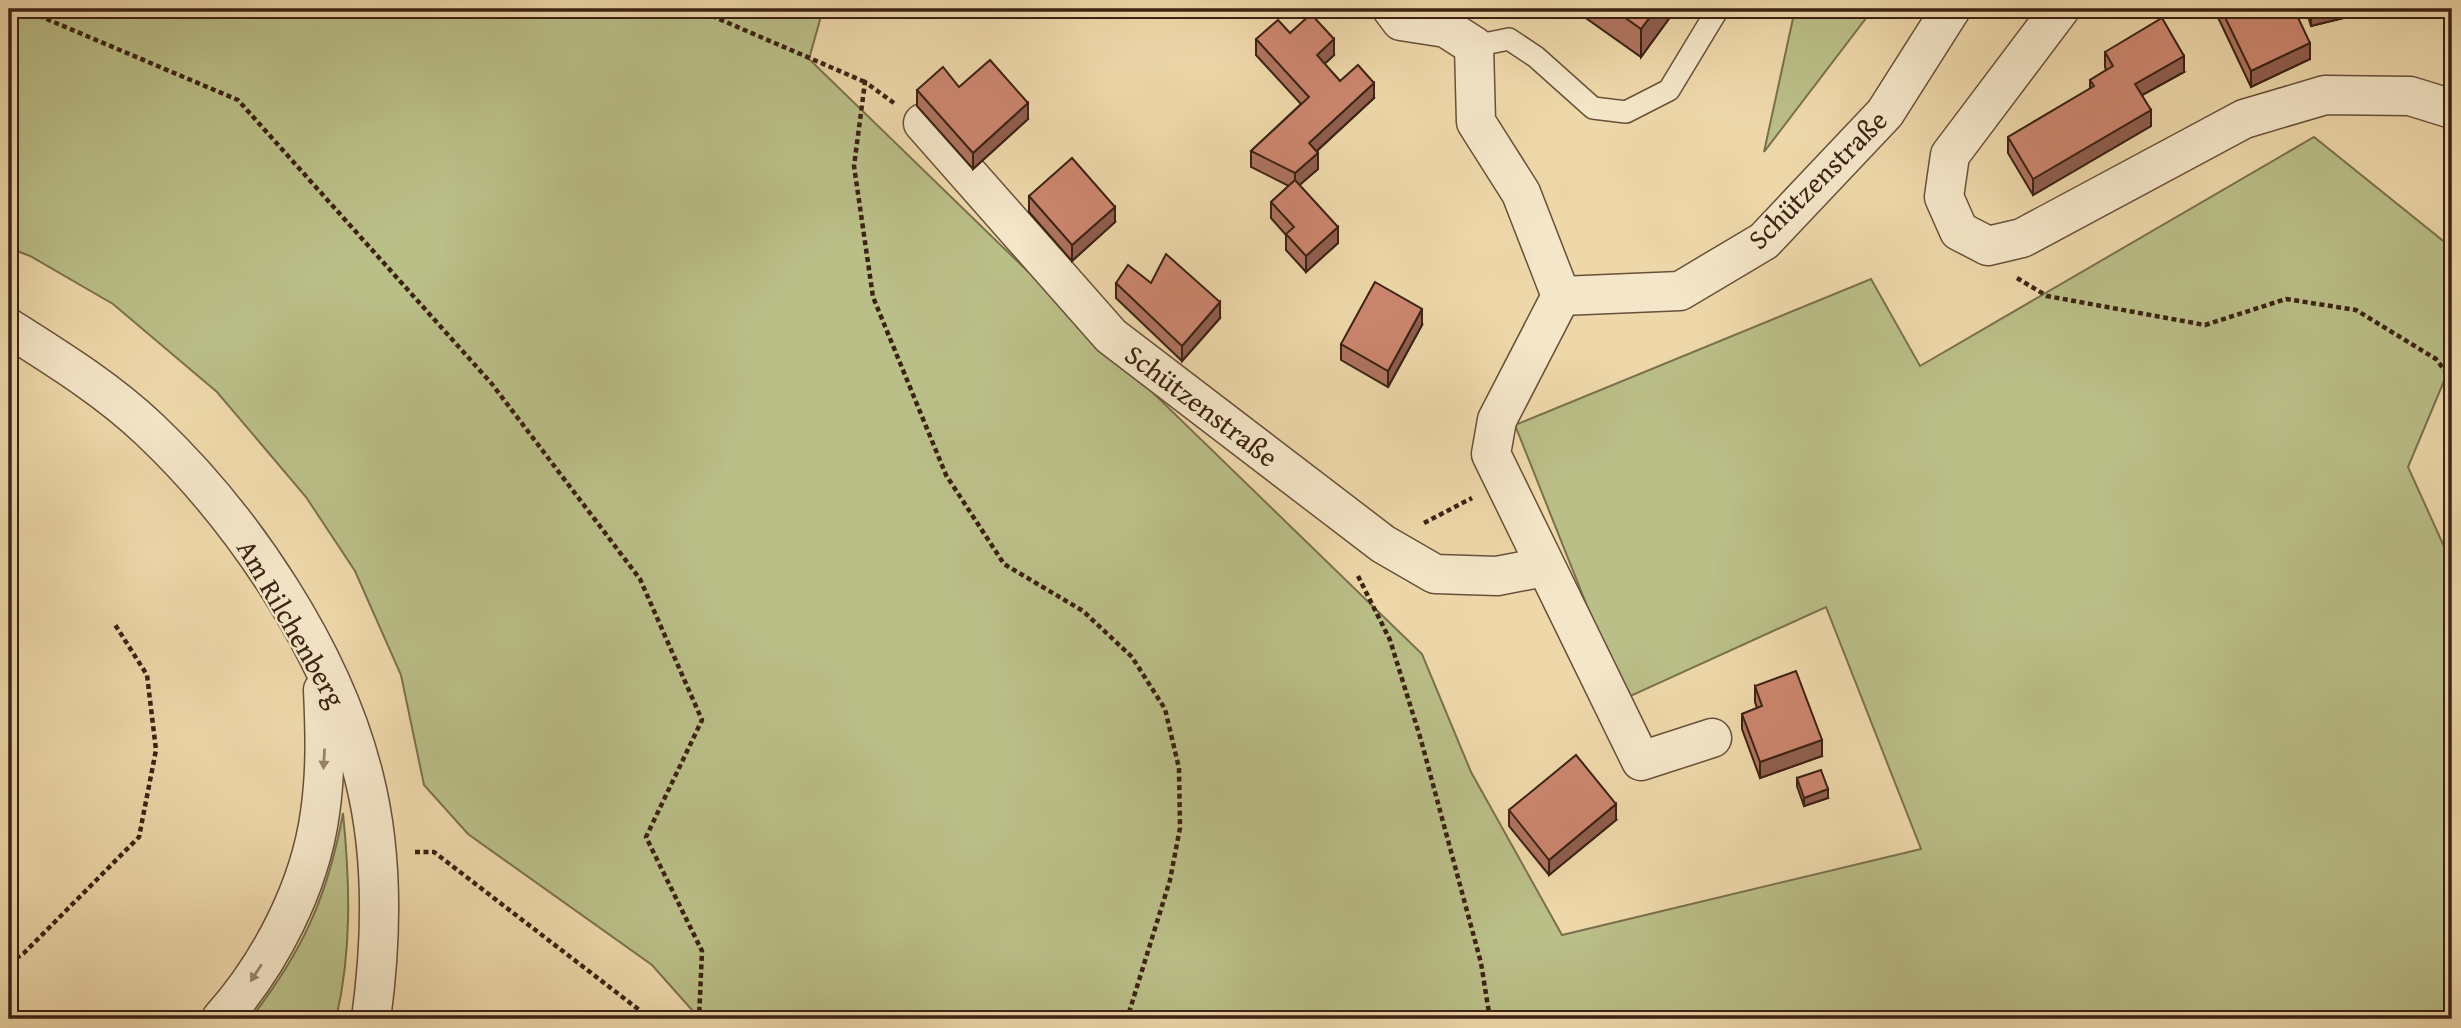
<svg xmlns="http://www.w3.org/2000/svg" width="2461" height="1028" font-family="'Gentium Book Plus',serif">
	<rect width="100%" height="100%" fill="#eed8aa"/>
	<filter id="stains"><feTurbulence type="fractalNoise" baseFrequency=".00286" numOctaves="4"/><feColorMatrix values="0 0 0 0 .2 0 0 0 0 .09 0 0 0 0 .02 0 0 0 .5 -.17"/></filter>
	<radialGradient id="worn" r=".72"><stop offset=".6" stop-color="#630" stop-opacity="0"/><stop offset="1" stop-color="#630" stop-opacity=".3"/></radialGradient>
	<g fill="#babe87" stroke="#7b704d" stroke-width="2">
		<path d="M9,9h814l-14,50 613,595 49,118 91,163 359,-86 -95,-242 -202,92 -109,-274 356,-146 49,87 394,-229 138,111v114l-44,105 44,97v455h-1752l-48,-54 -184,-131 -44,-49 -23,-110 -46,-104 -49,-74 -89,-105 -104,-88 -83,-48 -21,-8z"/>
		<path d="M1795,9h78l-109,143z"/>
		<path d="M343,813c7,70 9,138 -7,206h-86c52,-66 78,-123 93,-206z"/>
	</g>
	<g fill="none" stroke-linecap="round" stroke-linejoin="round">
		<defs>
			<path id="service" d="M1474,46l35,-7 27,18 57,51 33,4 43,-22 49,-81"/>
			<g id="minor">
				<path d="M1392,9l9,12 45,7 28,18 2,76 45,71 40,103"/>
				<path d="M2060,9l-110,146 -6,42 15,34 29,15 34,-8 222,-119 81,-24 85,1 42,13"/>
				<path d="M923,123l188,213 272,208 52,30 62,2 47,-9"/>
				<path d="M1561,296l-64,124 -6,34 150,307 71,-23"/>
				<path d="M1561,296l119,-5 84,-50 121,-128 66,-104"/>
				<path d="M9,328c49,31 99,62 141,102 94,89 183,222 214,347 20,79 18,162 7,242"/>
				<path d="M221,1019c49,-55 89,-132 99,-206 6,-41 5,-82 3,-123"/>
			</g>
		</defs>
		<use href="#service" stroke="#685039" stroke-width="24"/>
		<use href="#minor" stroke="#685039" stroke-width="41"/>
		<g stroke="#3c2213" stroke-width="4.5" stroke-dasharray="5 3.5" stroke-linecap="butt">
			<path d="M23,9l215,91 254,284 148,195 62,141 -56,117 56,114 -3,68"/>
			<path d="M696,9l169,73"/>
			<path d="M894,103l-29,-21 -11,84 19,131 73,178 58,89 79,47 49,46 33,52 14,59 1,60 -10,52 -43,139"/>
			<path d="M2017,278l30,18 158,29 81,-26 70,11 80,49 16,21"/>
			<path d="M1424,523l48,-25"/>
			<path d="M1358,576l32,64 31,100 60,223 9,56"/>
			<path d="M415,852h19l217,167"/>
			<path d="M9,963l15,-10 115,-116 17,-87 -9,-75 -33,-52"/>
		</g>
		<use href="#service" stroke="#f4e6c8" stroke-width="21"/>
		<use href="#minor" stroke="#f4e6c8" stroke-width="38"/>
	</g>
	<g fill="#af735f" stroke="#3c2213" stroke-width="2">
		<path d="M1573,9h103l-35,48z"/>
		<path d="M2214,9h80l16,50 -59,28z"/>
		<path d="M2306,9h74l-69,17z"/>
		<path d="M1290,33l44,22 -10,9 16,17 34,17 -57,53 1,18 -19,16 39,58 -32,29 -20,-22v-15l-15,-17v-16l18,-16 -38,-19v-16l50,-47 -45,-49v-16z"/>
		<path d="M2105,52l79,20 -42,23 9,31 -118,69 -25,-42v-16l82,-48v-9l16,-10 -1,-3z"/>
		<path d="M959,87l69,32 -55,50 -56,-63v-16z"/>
		<path d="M1029,196l86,26 -43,39 -43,-49z"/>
		<path d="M1116,283h35l69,35 -38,43 -66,-63z"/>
		<path d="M1422,325l-34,62 -47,-27v-16z"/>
		<path d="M1755,686l67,70 -62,22 -18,-49v-15l15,-6 -2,-6z"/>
		<path d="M1797,778l31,20 -24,8 -7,-20z"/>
		<path d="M1509,810l107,10 -67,55 -40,-49z"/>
	</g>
	<g fill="#8f5e4e" stroke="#3c2213" stroke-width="2">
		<path d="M1656,9h20l-35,48v-28z"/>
		<path d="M2311,9h69l-69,17z"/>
		<path d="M1334,39v16l-17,16v-16z"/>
		<path d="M2310,43v16l-59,28v-16z"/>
		<path d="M2184,56v16l-49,27v-15z"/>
		<path d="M1374,83v15l-65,60v-15z"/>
		<path d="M1028,103v16l-55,50v-16z"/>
		<path d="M2151,110v16l-118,69v-16z"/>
		<path d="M1318,153v16l-23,20v-16z"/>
		<path d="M1115,207v15l-43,39v-16z"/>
		<path d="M1338,227v16l-32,29v-16z"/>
		<path d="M1220,302v16l-38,43v-15z"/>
		<path d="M1422,309v16l-34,62v-16z"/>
		<path d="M1822,740v16l-62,22v-16z"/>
		<path d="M1828,789v9l-24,8v-8z"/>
		<path d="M1616,804v16l-67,55v-15z"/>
	</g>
	<g fill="#cc866f" stroke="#3c2213" stroke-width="2">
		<path d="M1613,9h43l-15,20z"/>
		<path d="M2221,9h73l16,34 -59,28z"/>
		<path d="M1311,14l23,25 -17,16 23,26 18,-16 16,18 -65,60 9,10 -23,20 -44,-22 58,-54 -53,-58 22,-19 12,13z"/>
		<path d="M2162,18l22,38 -49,28 16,26 -118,69 -25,-42 86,-51 -4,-6 23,-14 -8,-14z"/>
		<path d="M990,60l38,43 -55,50 -56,-63 26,-23 16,20z"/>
		<path d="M1072,158l43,49 -43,38 -43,-49z"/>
		<path d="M1295,180l43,47 -32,29 -20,-22 8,-7 -23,-25z"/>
		<path d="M1166,254l54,48 -38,44 -66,-63 12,-18 23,18z"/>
		<path d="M1375,282l47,27 -34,62 -47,-27z"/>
		<path d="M1796,671l26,69 -62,22 -18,-48 20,-8 -7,-20z"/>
		<path d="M1576,755l40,49 -67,56 -40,-50z"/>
		<path d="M1821,770l7,19 -24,9 -7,-20z"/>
	</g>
	<defs><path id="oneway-solid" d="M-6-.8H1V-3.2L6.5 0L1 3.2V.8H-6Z" transform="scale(1.75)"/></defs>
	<g fill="#98846e">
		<use href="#oneway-solid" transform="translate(324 759) rotate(93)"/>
		<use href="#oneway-solid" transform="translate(256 973) rotate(123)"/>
	</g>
	<g text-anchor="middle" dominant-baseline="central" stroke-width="5" stroke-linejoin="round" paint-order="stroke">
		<g font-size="28" fill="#3c2213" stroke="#f4e6c8">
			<text transform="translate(1817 179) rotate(-45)">Schützenstraße</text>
			<text transform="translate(1202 405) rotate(37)">Schützenstraße</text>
			<text transform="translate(292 623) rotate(60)">Am Rilchenberg</text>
		</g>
	</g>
	<rect width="2461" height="1028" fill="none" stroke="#eed8aa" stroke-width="35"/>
	<rect x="10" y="10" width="2440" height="1007" fill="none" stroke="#3c2213" stroke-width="3.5"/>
	<rect x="18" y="18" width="2426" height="993" fill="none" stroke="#3c2213" stroke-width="2"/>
	<rect width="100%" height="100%" filter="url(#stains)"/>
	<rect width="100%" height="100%" fill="url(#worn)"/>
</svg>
